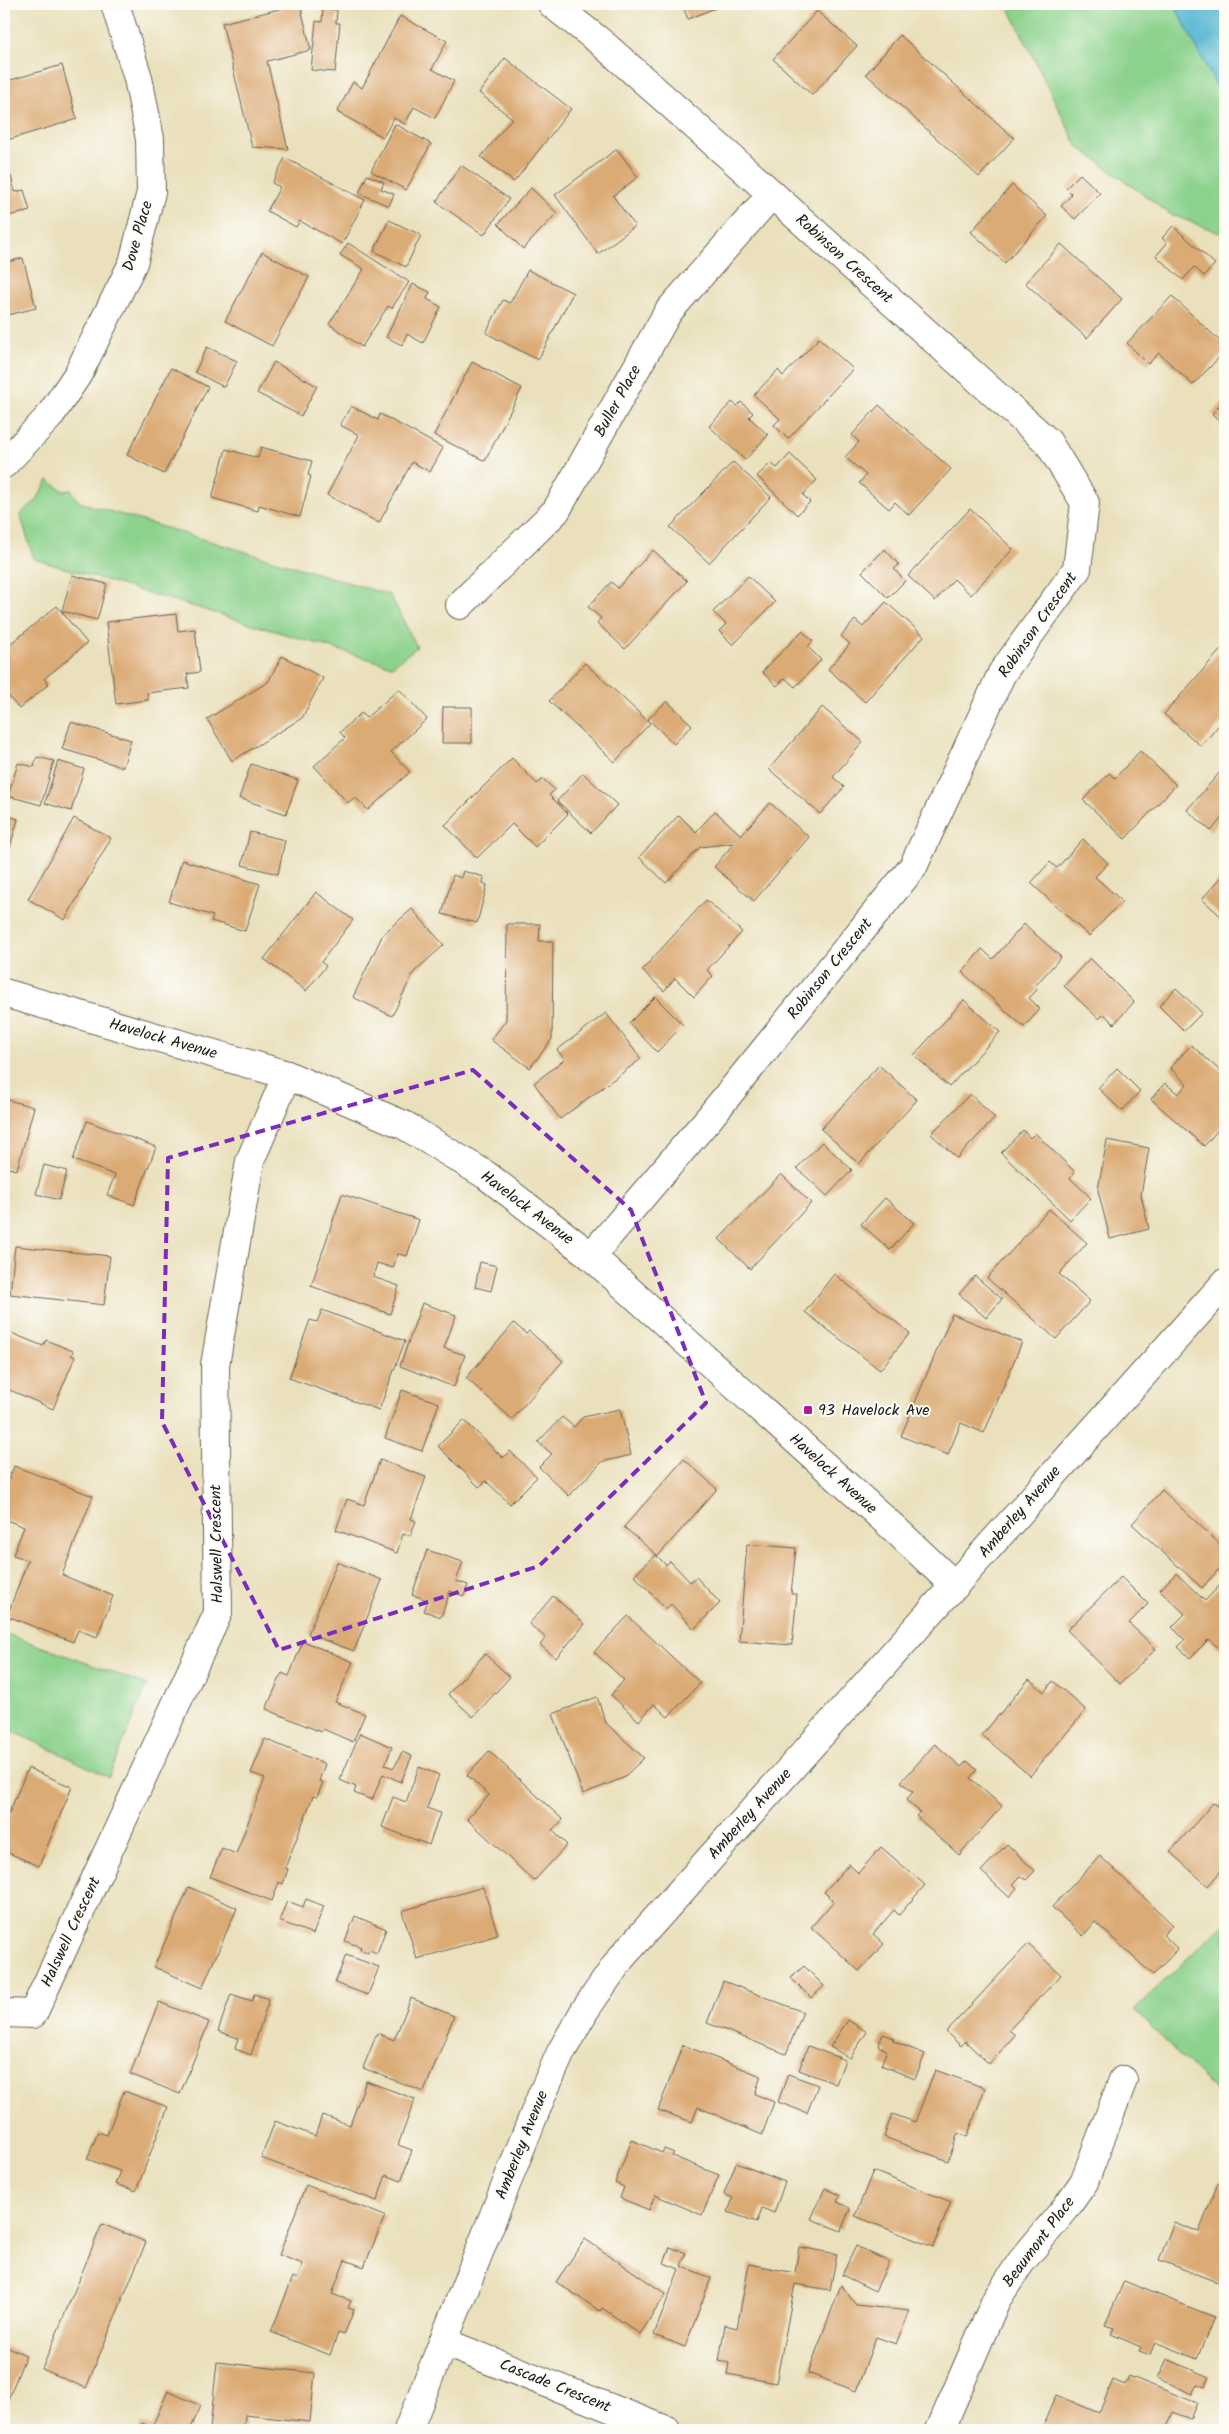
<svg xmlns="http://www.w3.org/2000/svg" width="1229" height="2434" font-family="Kalam,sans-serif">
	<rect width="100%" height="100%" fill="#fdfcf7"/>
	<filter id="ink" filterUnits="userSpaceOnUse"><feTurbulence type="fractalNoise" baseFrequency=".02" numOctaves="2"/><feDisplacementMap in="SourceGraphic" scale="10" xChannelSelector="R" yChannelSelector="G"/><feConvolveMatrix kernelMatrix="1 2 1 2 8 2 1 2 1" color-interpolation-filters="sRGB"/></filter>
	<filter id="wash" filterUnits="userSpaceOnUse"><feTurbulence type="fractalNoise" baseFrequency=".0096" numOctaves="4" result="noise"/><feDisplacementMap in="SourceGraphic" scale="20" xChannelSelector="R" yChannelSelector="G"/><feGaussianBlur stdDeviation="1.12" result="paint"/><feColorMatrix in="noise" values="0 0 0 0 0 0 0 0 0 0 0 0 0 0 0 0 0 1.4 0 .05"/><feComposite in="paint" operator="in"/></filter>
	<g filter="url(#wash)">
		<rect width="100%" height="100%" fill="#eae0bc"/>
		<g fill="#8cd28c" stroke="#547754">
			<path d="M1007,4h218v231l-55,-21 -93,-68z"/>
			<path d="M48,480l16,11 7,-1 8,12 311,93 27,52 -25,19 -358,-107 -14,-45 16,-13z"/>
			<path d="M4,1633l143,52 -38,92 -105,-50z"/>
			<path d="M1225,1922v161l-8,9 -83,-82z"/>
		</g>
		<path fill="#54b5d2" stroke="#386877" d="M1174,4h51v99z"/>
		<g id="blocks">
			<g fill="#dbab76">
				<path d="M300,4l11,46 -44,11 21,88 -36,-2 -30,-124z"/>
				<path d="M682,4h43l-37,15z"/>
				<path d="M323,8l14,2 -1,13h4l-5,49 -24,-2 5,-49 6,1z"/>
				<path d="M817,11l40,35 -45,49 -39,-36z"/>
				<path d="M400,16l47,25 -15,28 22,12 -19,37 -21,-11 -9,17 -11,-6 -11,19 -46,-25 16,-30 9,6z"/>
				<path d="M900,35l114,103 -35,39 -113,-103z"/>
				<path d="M505,58l66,51 -57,73 -33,-25 31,-39 -33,-25z"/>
				<path d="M62,65l15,54 -73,22v-59z"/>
				<path d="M395,124l36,20 -25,46 -35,-19z"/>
				<path d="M617,149l21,28 -25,19 22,30 -37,28 -43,-59z"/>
				<path d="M285,158l80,42 -23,44 -42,-23 -4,6 -29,-16 13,-24 -8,-4z"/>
				<path d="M461,165l48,34 -25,36 -48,-33z"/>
				<path d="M1080,174l20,19 -25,26 -14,-13 11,-12 -6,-6z"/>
				<path d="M367,175l17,7 -3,7 13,5 -5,12 -30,-13z"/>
				<path d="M11,176l4,16 9,-2 6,21 -26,6v-39z"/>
				<path d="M1012,185l35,31 -42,47 -34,-31z"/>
				<path d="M531,188l26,25 -34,36 -25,-25z"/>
				<path d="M389,220l32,15 -15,32 -32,-16z"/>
				<path d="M1173,226l42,38 -11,12 -10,-9 -11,13 -27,-24 11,-13 -5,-5z"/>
				<path d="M348,243l61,39 -17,26 -4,-2 -26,41 -33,-23 35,-55 -24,-14z"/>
				<path d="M1061,244l61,55 -35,39 -62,-55z"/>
				<path d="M262,252l47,25 -37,69 -47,-25z"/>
				<path d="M23,258l13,50 -32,8v-53z"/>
				<path d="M528,270l45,23 -35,67 -52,-27 17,-33 7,3z"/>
				<path d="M413,284l17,8 -3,7 14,8 -18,36 -16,-9 -5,11 -16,-8z"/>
				<path d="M1172,296l53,50v5l-32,34 -34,-32 -11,11 -21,-21z"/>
				<path d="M819,338l34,31 -65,70 -14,-14 6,-6 -26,-24 24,-25 5,6z"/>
				<path d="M207,347l30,14 -13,26 -29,-15z"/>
				<path d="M274,362l43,24 -16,30 -44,-23z"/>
				<path d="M472,362l50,26 -37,73 -51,-26z"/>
				<path d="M171,368l37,19 -44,87 -37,-19z"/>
				<path d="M1225,399v27l-13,-12z"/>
				<path d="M732,402l5,4 4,-4 12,11 -4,4 19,18 -23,25 -36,-34z"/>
				<path d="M879,405l72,64 -42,46 -14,-13 -6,7 -30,-26 7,-8 -21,-18 14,-15 -7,-7z"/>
				<path d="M351,406l27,14 2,-6 63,34 -13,24 -18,-10 -33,61 -52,-28 32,-60 -19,-10z"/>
				<path d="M261,447l51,14 -4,14 3,1 -11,41 -41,-12 -1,6 -46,-13 14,-49 32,9z"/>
				<path d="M790,454l27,26 -14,15 7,7 -13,13 -40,-39 14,-13 6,5z"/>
				<path d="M733,462l38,35 -62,66 -39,-36z"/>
				<path d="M970,509l43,40 -42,46 -17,-16 -19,22 -27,-25z"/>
				<path d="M885,549l14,16 -5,4 11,12 -17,17 -26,-26z"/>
				<path d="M653,550l34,31 -62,68 -28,-26 4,-5 -13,-11 23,-25 7,6z"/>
				<path d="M72,575l35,9 -10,36 -35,-9z"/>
				<path d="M748,576l27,26 -42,43 -14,-14 7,-7 -13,-12z"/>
				<path d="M886,602l38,34 -59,66 -37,-33 22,-25 -9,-8 14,-16 8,7z"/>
				<path d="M57,606l30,37 -43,36 5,5 -30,25 -15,-18v-42z"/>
				<path d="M176,614l2,17 17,-2 5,43 -13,2 2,14 -42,5 1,7 -32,4 -10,-82z"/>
				<path d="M802,631l11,10 -5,6 13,13 -26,27 -10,-9 -8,8 -15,-14z"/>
				<path d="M1225,645v73l-24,28 -37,-32z"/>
				<path d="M282,656l41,22 -21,40 -70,43 -25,-42 61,-37z"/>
				<path d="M585,663l65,60 -35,39 -66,-61z"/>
				<path d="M399,689l28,30 -36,33 19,20 -42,38 -13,-13 -7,6 -34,-37 31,-28 -5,-6 21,-19 5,5z"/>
				<path d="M667,701l25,24 -18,19 -26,-25z"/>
				<path d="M443,707h29v36h-30z"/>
				<path d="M822,707l41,35 -30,35 11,10 -24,27 -51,-45z"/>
				<path d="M71,722l60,18 -8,27 -61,-18z"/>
				<path d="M1140,751l36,34 -51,54 -42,-39 26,-27 6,5z"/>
				<path d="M37,757l17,4 -13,44 -33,-9 10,-33 16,4z"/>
				<path d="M512,758l25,26 6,-5 12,11 -6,5 19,19 -33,33 -23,-23 -35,34 -32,-33z"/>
				<path d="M58,761l26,8 -13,42 -26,-8z"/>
				<path d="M251,764l47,16 -12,34 -47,-16z"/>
				<path d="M1222,770l3,3v41l-14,17 -24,-21z"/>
				<path d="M583,773l34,32 -26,28 -34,-32z"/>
				<path d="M770,803l39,34 -55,64 -40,-34 20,-24 -34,4 -34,36 -27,-26 40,-42 17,17 19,-21 26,24z"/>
				<path d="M4,815l14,4 -14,49z"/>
				<path d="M74,818l37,20 -46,82 -37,-21z"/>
				<path d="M250,832l35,8 -7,34 -36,-9z"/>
				<path d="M1083,839l25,24 -13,14 27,24 -33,35 -58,-53 19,-21 7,6z"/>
				<path d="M182,860l78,24 -15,47 -34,-10 2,-5 -44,-14z"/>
				<path d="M463,871l21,6 -1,6 4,2 -10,38 -35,-9 11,-39 8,3z"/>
				<path d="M1225,873v47l-23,-21z"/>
				<path d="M316,892l37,28 -32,42 5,4 -20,25 -42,-32z"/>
				<path d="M706,900l36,32 -35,38 6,6 -19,21 -19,-19 -11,13 -22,-21z"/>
				<path d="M412,909l32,36 -30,27 -22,44 -39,-19 30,-63z"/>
				<path d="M507,924h33l-1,17h14l-1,98 -22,29 -39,-28 15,-20z"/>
				<path d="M1024,924l37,33 -27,30 3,3 -8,8 11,11 -16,18 -62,-55 20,-23 11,10z"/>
				<path d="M1090,958l44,44 -20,22 -10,-10 -5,5 -35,-33z"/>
				<path d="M1176,988l26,25 -18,18 -25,-25z"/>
				<path d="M655,997l28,28 -26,27 -28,-29z"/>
				<path d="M964,1000l36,32 -51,55 -35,-32z"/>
				<path d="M606,1013l35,46 -81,60 -26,-36 31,-24 -8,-9z"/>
				<path d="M1191,1045l34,30v47l-21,24 -53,-47 14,-16 13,11 9,-10 -17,-16z"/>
				<path d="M879,1065l38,35 -58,64 -38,-35z"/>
				<path d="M1117,1068l23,23 -18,20 -24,-23z"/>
				<path d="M970,1094l25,24 -38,40 -26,-24z"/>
				<path d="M4,1099l30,8 -17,63 -13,-3z"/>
				<path d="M87,1121l69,26 -22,58 -27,-10 8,-20 -42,-15z"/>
				<path d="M1023,1130l7,8 5,-5 40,39 -5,6 21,20 -21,22 -69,-67z"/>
				<path d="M1107,1140l42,8 -8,47 8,34 -39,10 -12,-49z"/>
				<path d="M822,1142l30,28 -25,26 -30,-28z"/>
				<path d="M44,1165l23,6 -8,29 -23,-6z"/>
				<path d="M781,1174l30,29 -61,66 -31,-30z"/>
				<path d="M342,1194l77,26 -12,36 -9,-2 -5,14 -16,-5 -4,14 26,9 -9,28 -79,-28z"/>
				<path d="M885,1198l29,25 -24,27 -29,-26z"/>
				<path d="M1049,1209l38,34 -28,31 31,27 -34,38 -69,-61z"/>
				<path d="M15,1246l95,10 -6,49 -94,-11z"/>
				<path d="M480,1262l17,4 -6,25 -16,-4z"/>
				<path d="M834,1274l76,59 -30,37 -75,-58z"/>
				<path d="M975,1276l27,23 -16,19 -27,-24z"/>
				<path d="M422,1303l34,12 -12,33 21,7 -11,32 -54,-21z"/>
				<path d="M322,1310l83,31 -26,69 -90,-32 21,-58 7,2z"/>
				<path d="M952,1314l70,28 -38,91 -23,-10 -13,32 -47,-19z"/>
				<path d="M514,1323l12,11 3,-3 34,30 -51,58 -46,-41z"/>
				<path d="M4,1330l39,16 3,-6 27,11 -2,4 4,2 -22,52 -43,-19 -2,6 -4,-2z"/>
				<path d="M402,1390l37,13 -17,48 -37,-13z"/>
				<path d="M620,1409l11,46 -29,7 -33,34 -30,-29 13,-13 -14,-12 24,-25 12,10 9,-10z"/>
				<path d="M464,1420l39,38 7,-7 27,26 -27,27 -24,-23 -7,6 -41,-41z"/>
				<path d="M684,1459l33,30 -59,67 -34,-29z"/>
				<path d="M380,1460l46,17 -15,42 5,2 -6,15 -7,-2 -6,19 -61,-23 11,-31 17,6z"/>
				<path d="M14,1466l79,30 -31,79 51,21 -16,41 -19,-7 -5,12 -66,-26 21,-56 -15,-5 11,-28 -20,-8v-27z"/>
				<path d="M1162,1490l63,59v13l-23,26 -70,-64z"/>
				<path d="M747,1544l49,4 -5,46h6l-5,51 -53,-4z"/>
				<path d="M427,1550l36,12 -7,19 12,4 -4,11 -14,-5 -9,26 -17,-6 4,-11 -16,-5z"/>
				<path d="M656,1555l10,10 4,-4 20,21 6,-5 24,26 -26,26 -23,-25 -5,5 -32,-34z"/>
				<path d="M337,1562l45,18 -28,71 -46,-17z"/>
				<path d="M1176,1573l29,28 15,-16 5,5v64l-16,-15 -19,19 -12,-11 7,-7 -13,-13 13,-13 -25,-24z"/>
				<path d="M1121,1577l27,27 -19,19 27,26 -36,35 -53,-54z"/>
				<path d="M553,1596l32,28 -29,34 -16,-13 6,-7 -17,-14z"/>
				<path d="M628,1616l72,67 -32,34 -14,-13 -15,17 -28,-26 13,-15 -30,-28z"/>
				<path d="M303,1641l50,21 -18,40 30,12 -12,28 -30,-13 -2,3 -55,-23 16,-36 7,3z"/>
				<path d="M485,1654l25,23 -37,40 -25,-23z"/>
				<path d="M1029,1679l15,13 9,-11 33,29 -56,66 -48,-41z"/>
				<path d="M597,1697l9,26 38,35 -21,20 -40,16 -30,-80z"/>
				<path d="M360,1733l32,14 -7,18 9,3 8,-16 10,4 -11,26 -18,-8 -11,26 -18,-7 2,-6 -16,-7z"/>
				<path d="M265,1739l60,25 -6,17 4,1 -6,15 -4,-1 -28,72 3,1 -5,15 -4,-2 -7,19 -62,-24 12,-29 14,6 29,-76 -14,-5z"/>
				<path d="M935,1744l26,23 6,-6 10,9 -7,8 32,28 -43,49 -43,-39 4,-4 -14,-12 7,-8 -12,-10z"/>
				<path d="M489,1751l74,69 -11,10 15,15 -33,36 -67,-62 22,-24 -22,-20z"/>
				<path d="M419,1767l20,8 -12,33 13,5 -11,32 -47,-18 11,-30 13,5z"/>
				<path d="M28,1768l44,19 -33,79 -35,-15v-40l5,2z"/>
				<path d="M1225,1798v68l-17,20 -38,-34 43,-49 5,3z"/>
				<path d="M1007,1844l28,27 -9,9 -5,-4 -8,8 4,4 -8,9 -28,-26z"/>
				<path d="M881,1847l44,38 -26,30 -5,-5 -21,24 11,10 -25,27 -48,-44 23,-26 -10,-9 25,-28 9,9z"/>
				<path d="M1100,1856l73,69 -10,10 15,14 -25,26 -58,-53 -12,14 -31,-29z"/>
				<path d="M189,1887l48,21 -35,80 -48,-21z"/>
				<path d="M483,1887l15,48 -81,24 -15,-48z"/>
				<path d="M306,1899l18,7 -11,28 -34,-13 8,-20 16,6z"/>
				<path d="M355,1916l31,13 -9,24 -8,-3 -1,3 -8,-3 1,-3 -16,-6z"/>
				<path d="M1028,1944l33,31 -52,55 6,5 -26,29 -24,-23 -4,5 -15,-14z"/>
				<path d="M346,1955l33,12 -11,28 -33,-12z"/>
				<path d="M804,1966l20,20 -13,12 -20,-20z"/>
				<path d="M723,1981l80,31 -17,42 -79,-31z"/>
				<path d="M231,1994l21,7 2,-7 15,5 -18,56 -16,-6 3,-11 -20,-7z"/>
				<path d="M411,1998l43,18 -30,76 -61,-24 14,-35 17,7z"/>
				<path d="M159,2002l50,20 -29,72 -50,-20z"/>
				<path d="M848,2020l19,12 -17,26 -20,-11z"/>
				<path d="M883,2034l11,4 -1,3 32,13 -10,25 -34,-14 6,-15 -9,-4z"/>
				<path d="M683,2045l78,31 -6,18 19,8 -12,33 -64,-28 -6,15 -34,-12z"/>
				<path d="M808,2046l37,14 -9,24 -37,-14z"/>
				<path d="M935,2070l50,18 -18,49 -9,-4 -10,28 -64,-24 8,-23 23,8z"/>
				<path d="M788,2074l30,11 -11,28 -29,-11z"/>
				<path d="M366,2081l49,18 -17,46 14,5 -11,31 -15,-6 -9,26 -116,-43 14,-37 40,15 7,-21 28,10z"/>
				<path d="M124,2091l44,16 -32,84 -21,-7 5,-13 -33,-12 11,-27 9,3z"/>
				<path d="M632,2140l30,13 2,-4 10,4 -2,3 47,19 -17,40 -47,-20 -6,15 -29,-12 4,-11 -9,-4z"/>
				<path d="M736,2163l49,19 -11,31 -12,-5 -5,14 -29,-10 5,-14 -9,-4z"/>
				<path d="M873,2171l78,31 -18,45 -78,-31z"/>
				<path d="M1218,2183l7,2v100l-66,-25 15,-38 25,10z"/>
				<path d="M306,2185l79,31 -21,51 -19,-7 -13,34 19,7 -3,7 6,2 -10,25 -6,-2 -8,22 -59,-23 22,-55 4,2 6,-15 -24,-9z"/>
				<path d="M825,2188l15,7 -3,7 13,6 -9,23 -30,-12z"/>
				<path d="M102,2224l44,18 -60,146 -44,-19z"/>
				<path d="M585,2239l81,55 -26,40 -38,-26 -2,3 -44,-29z"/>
				<path d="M856,2246l33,16 -14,29 -33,-16z"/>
				<path d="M670,2247l16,6 -5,13 30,12 -26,69 -31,-12 25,-66 -15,-6z"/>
				<path d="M799,2247l38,7 -7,36 -35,-6 -19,99 -49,-9 2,-11 -10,-2 6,-36 12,3 12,-64 46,9z"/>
				<path d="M1124,2281l90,36 -17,42 -42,-17 -5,13 -11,-4 2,-4 -30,-13 3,-6 -9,-3z"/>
				<path d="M841,2285l15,20 53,6 -13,33 -20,-7 -20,54 -48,-18z"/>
				<path d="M4,2346l22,9 -19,47 -3,-2z"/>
				<path d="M1167,2359l42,18 -4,10 -8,-3 -5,10 -34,-16z"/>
				<path d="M217,2362l98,11 -5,49 -65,-7 -1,15 -34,-1z"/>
				<path d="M1129,2376l68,27 -7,16 -17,-7 -7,18h-125l15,-35 43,18 14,-33 12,5z"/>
				<path d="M168,2391l33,15 -11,24h-51l3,-7 10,4z"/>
			</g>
		</g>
	</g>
	<g filter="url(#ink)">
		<use href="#blocks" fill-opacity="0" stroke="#646154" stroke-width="1"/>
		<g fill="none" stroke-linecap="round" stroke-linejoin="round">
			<defs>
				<g id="street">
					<path d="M552,4l51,40 169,150 276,248 37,61 -8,66 -75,104 -89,194 -203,250 -119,139"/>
					<path d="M4,464l45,-47 29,-43 55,-111 18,-71 -1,-53 -12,-61 -23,-74"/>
					<path d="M460,605l96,-94 112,-199 104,-118"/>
					<path d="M4,993l283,82 117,50 82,50 105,81 306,275 58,55"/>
					<path d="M4,2013l29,1 185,-401 -3,-248 35,-204 37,-86"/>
					<path d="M443,2342l223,88"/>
					<path d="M940,2430l56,-130 25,-38 44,-53 19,-27 39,-102"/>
				</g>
				<path id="secondary" d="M408,2430l133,-333 20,-45 24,-42 36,-52 604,-675"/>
			</defs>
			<use href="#street" stroke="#646154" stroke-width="30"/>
			<use href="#secondary" stroke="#646154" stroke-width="30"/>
			<use href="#street" stroke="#fff" stroke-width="28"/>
			<use href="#secondary" stroke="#fff" stroke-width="28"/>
		</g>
	</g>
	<path fill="none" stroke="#7b2cbf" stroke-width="4" stroke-dasharray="10 6" stroke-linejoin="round" d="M473,1070l158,140 75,193 -167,163 -260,84 -117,-228 6,-264z"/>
	<rect fill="#b5179e" stroke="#fdfcf7" stroke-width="2" x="803" y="1405" width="10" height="10" rx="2.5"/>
	<g text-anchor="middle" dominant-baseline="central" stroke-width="4" stroke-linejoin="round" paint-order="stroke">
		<g font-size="16" fill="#1c1c1c" stroke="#fdfcf7">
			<text transform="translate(138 236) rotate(-74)">Dove Place</text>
			<text transform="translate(844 259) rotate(42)">Robinson Crescent</text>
			<text transform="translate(618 401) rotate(-61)">Buller Place</text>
			<text transform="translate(1038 625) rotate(-55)">Robinson Crescent</text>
			<text transform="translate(830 969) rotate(-51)">Robinson Crescent</text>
			<text transform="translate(163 1039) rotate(16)">Havelock Avenue</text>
			<text transform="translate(527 1208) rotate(37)">Havelock Avenue</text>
			<text transform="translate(833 1474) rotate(42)">Havelock Avenue</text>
			<text transform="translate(1020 1512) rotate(-49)">Amberley Avenue</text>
			<text transform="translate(217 1544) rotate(-91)">Halswell Crescent</text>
			<text transform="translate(750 1814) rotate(-48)">Amberley Avenue</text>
			<text transform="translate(71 1932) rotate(-65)">Halswell Crescent</text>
			<text transform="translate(522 2145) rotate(-68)">Amberley Avenue</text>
			<text transform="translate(1039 2242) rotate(-53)">Beaumont Place</text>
			<text transform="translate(555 2386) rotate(22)">Cascade Crescent</text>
		</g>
		<g font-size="16" fill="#1c1c1c" stroke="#fdfcf7" text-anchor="start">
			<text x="818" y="1410">93 Havelock Ave</text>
		</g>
	</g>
	<rect width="1229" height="2434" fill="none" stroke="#fdfcf7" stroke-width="20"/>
</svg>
